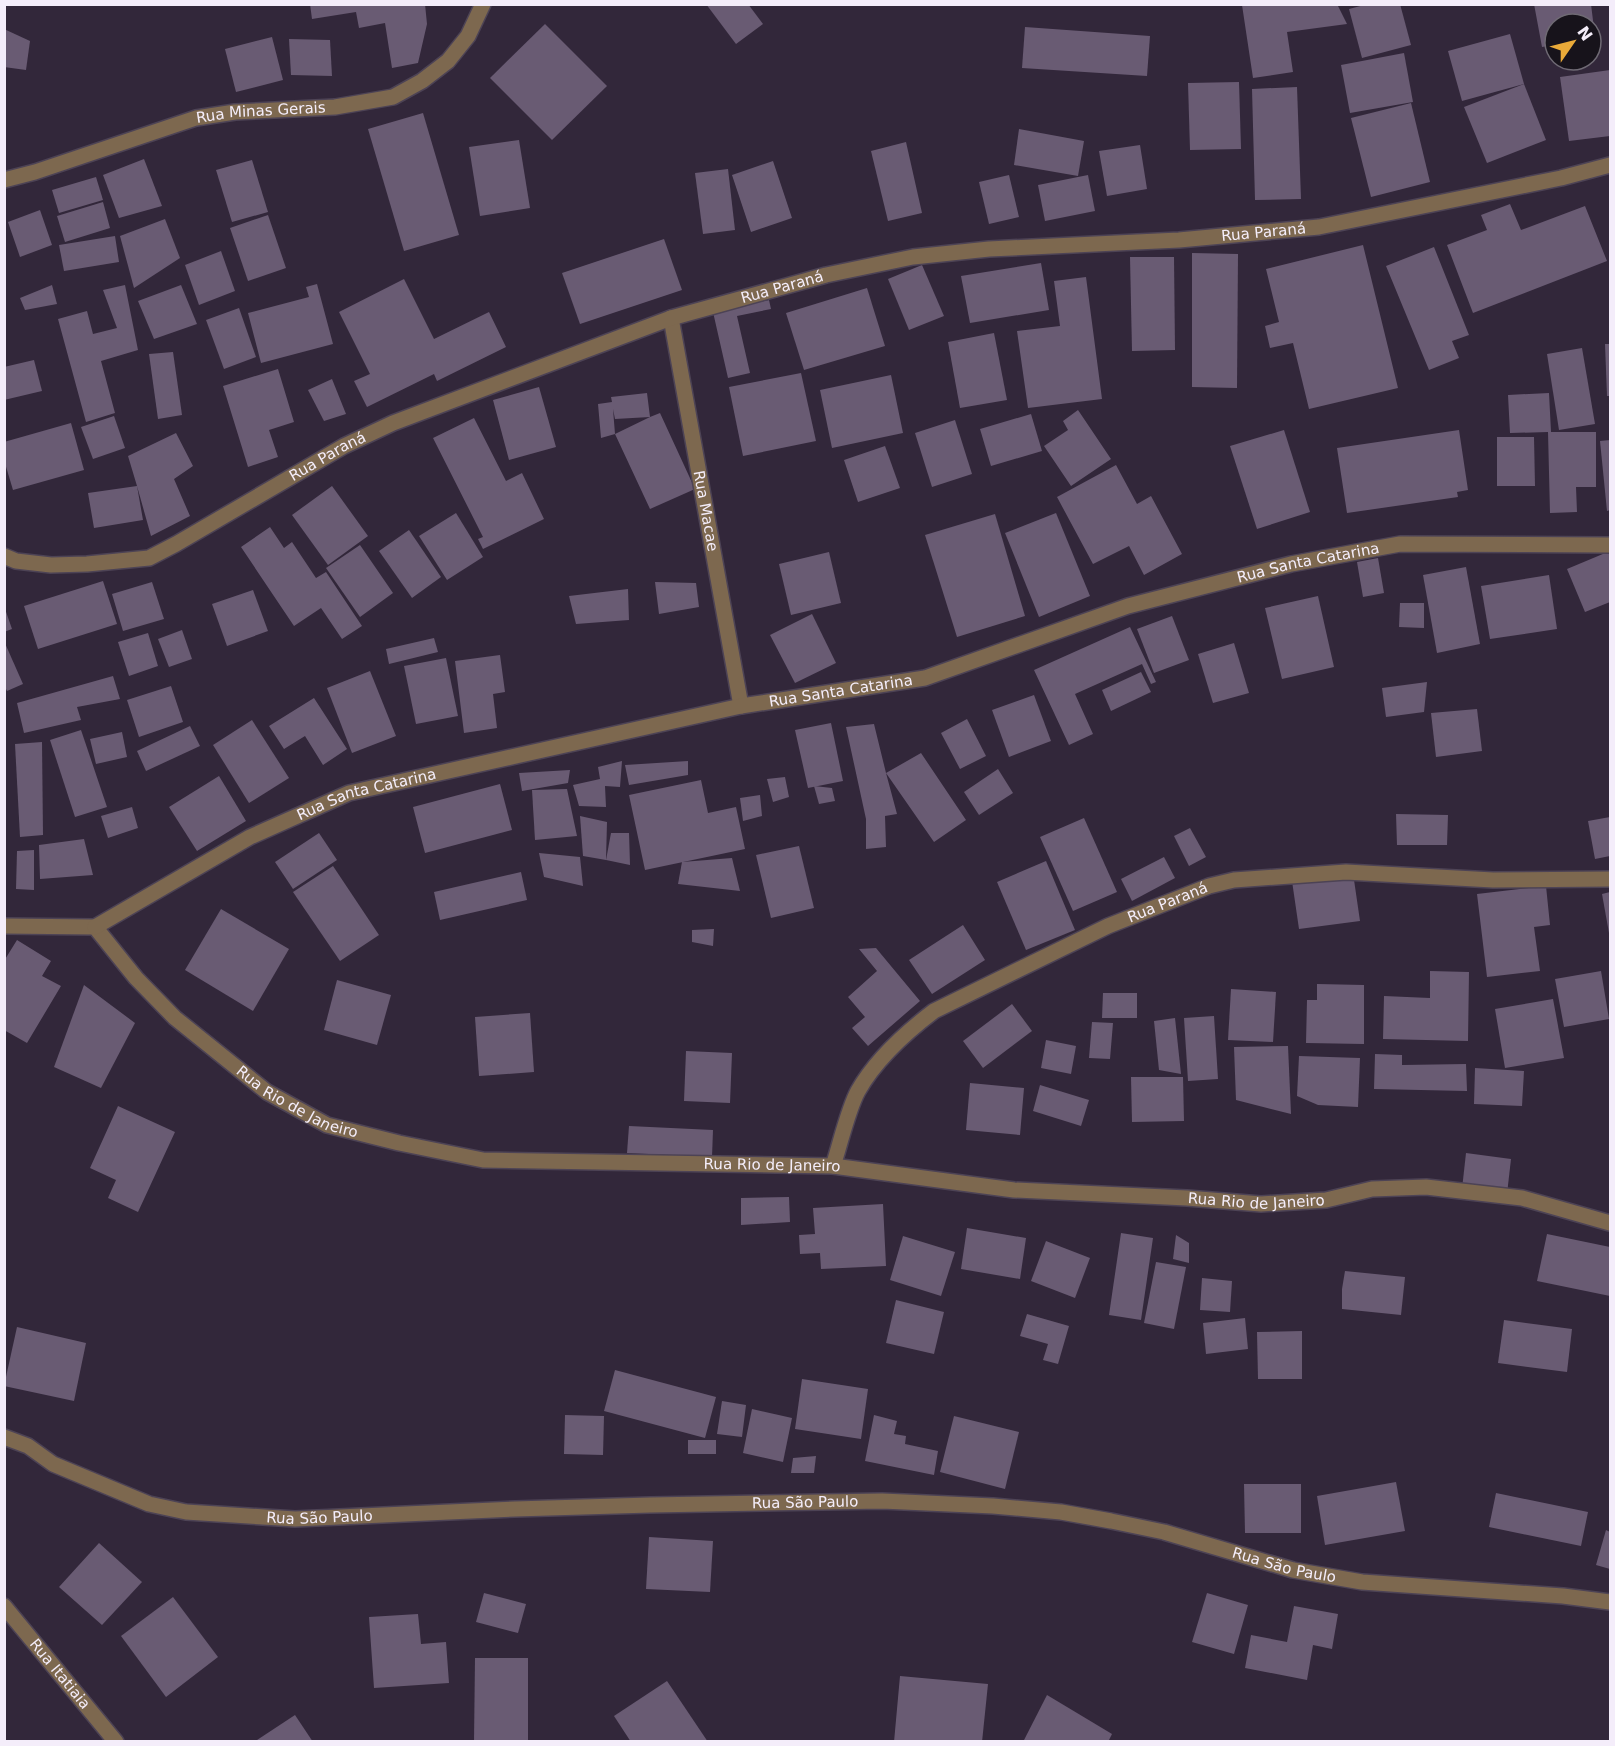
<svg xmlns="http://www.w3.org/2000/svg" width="1615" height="1746" font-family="'DejaVu Sans',sans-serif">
	<rect width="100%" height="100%" fill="#32273a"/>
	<g fill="#695b73">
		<path d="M310,4h115l2,20 -9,39 -26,5 -7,-45 -26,5 -3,-16 -44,7z"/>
		<path d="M706,4h42l15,20 -27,20z"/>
		<path d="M1337,4l10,20 -60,8 6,40 -40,6 -11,-73z"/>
		<path d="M1368,4h32l11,41 -49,13 -13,-49z"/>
		<path d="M1534,4h57l4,33 -4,1v-14h-36v21l-13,2z"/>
		<path d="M545,24l62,62 -55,54 -62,-62z"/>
		<path d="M1025,27l125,9 -3,40 -125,-8z"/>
		<path d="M4,29l26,12 -4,29 -22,-3z"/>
		<path d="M1510,34l14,50 -62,17 -14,-50z"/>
		<path d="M272,37l11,43 -47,12 -11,-43z"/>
		<path d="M289,39l41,1 2,36 -41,-1z"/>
		<path d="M1404,53l9,49 -63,11 -9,-48z"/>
		<path d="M1610,70v66l-41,5 -9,-64z"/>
		<path d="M1239,82l2,67 -51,1 -2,-67z"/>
		<path d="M1524,84l22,56 -59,23 -23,-56z"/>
		<path d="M1297,87l4,112 -46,1 -3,-111z"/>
		<path d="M1411,103l19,79 -59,15 -20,-79z"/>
		<path d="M423,113l36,122 -55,16 -36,-122z"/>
		<path d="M1019,129l65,12 -6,35 -64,-11z"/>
		<path d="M519,140l11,68 -50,8 -11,-69z"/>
		<path d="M906,142l16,71 -34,8 -17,-70z"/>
		<path d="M1140,145l7,44 -40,7 -8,-45z"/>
		<path d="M144,159l18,47 -43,12 -16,-43z"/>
		<path d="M252,160l16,52 -36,10 -16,-52z"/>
		<path d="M773,161l19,57 -41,14 -19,-57z"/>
		<path d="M728,169l7,61 -32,4 -8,-61z"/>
		<path d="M1009,175l10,42 -30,7 -10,-42z"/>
		<path d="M1088,175l7,36 -50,10 -7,-36z"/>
		<path d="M96,177l7,23 -44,13 -7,-23z"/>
		<path d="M103,202l7,26 -45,14 -8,-26z"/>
		<path d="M1510,204l11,26 64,-24 22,55 -134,52 -26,-68 40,-15 -6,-15z"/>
		<path d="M40,210l12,35 -32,12 -12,-35z"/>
		<path d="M268,215l18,53 -38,13 -18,-53z"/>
		<path d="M165,219l15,39 -46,30 -14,-52z"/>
		<path d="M115,236l4,26 -55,9 -5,-26z"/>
		<path d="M664,239l18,51 -102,34 -18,-51z"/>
		<path d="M1363,245l35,143 -89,21 -16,-66 -23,5 -5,-22 14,-4 -13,-53z"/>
		<path d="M1434,247l35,88 -17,6 7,17 -30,12 -43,-104z"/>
		<path d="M221,251l14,40 -36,14 -14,-40z"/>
		<path d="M1192,253l46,1 -1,134 -45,-1z"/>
		<path d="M1130,257h44l1,93 -43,1z"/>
		<path d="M1041,263l8,47 -79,13 -9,-47z"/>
		<path d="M922,265l22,51 -35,14 -21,-51z"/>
		<path d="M1086,277l16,122 -74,9 -11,-77 43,-5 -6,-45z"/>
		<path d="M404,279l30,60 55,-27 17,35 -69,34 -3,-7 -67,33 -13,-26 16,-7 -31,-62z"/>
		<path d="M317,284l16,60 -72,19 -13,-50 61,-16 -3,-10z"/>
		<path d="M52,285l5,19 -32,6 -5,-12z"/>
		<path d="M125,285l13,65 -37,11 14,52 -29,9 -28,-103 29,-8 6,23 24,-6 -14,-38z"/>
		<path d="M181,285l16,39 -43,15 -16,-38z"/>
		<path d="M867,288l18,58 -81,24 -18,-57z"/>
		<path d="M769,300l2,9 -34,7 13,57 -22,5 -15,-66z"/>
		<path d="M239,308l17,49 -32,12 -18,-49z"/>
		<path d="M994,333l13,67 -47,8 -12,-66z"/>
		<path d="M1605,344h5v52h-3z"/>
		<path d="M1582,348l13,76 -36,6 -12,-76z"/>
		<path d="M173,352l9,63 -24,4 -9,-65z"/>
		<path d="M34,360l8,31 -38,9v-33z"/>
		<path d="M278,369l16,53 -25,8 9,27 -30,10 -25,-81z"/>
		<path d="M801,373l15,68 -73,15 -14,-69z"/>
		<path d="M891,375l12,58 -71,15 -12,-58z"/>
		<path d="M332,379l14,35 -22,7 -16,-31z"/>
		<path d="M539,387l17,60 -47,13 -16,-60z"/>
		<path d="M647,393l3,24 10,-4 35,76 -45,20 -35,-75 35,-17 -35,2 -2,-10 2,25 -14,4 -3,-34 14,-2 -1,-5z"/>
		<path d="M1549,393l2,39h45v55h-20l1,25 -27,1 -2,-81 -38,1 -2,-38z"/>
		<path d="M1078,410l33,49 -40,27 -27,-40 24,-16 -5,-9z"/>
		<path d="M1031,414l11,37 -51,15 -11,-37z"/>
		<path d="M114,416l11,32 -32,11 -12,-32z"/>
		<path d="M474,418l32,63 16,-8 22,46 -61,30 -5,-10 5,-2 -50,-99z"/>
		<path d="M955,420l17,54 -40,13 -17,-54z"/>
		<path d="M71,423l13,47 -71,20 -9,-30v-18z"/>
		<path d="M1284,430l26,82 -53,17 -27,-83z"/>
		<path d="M1459,430l9,60 -11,2 1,5 -111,16 -10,-65z"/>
		<path d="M176,433l17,33 -19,13 16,37 -39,20 -14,-50 6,34 -49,8 -6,-35 49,-7 -9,-30z"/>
		<path d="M1497,437h37l1,49h-38z"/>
		<path d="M1610,440v70l-3,1 -7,-70z"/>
		<path d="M885,446l15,42 -42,14 -14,-42z"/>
		<path d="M1116,465l21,39 14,-8 31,58 -38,21 -15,-29 -36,18 -36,-67z"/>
		<path d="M332,486l36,50 -40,29 -36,-50z"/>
		<path d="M456,513l27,44 -36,23 -28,-44z"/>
		<path d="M1056,513l34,83 -51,21 -34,-84z"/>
		<path d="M995,514l30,102 -68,21 -32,-102z"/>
		<path d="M270,527l14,21 8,-6 24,36 10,-6 36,54 -20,13 -21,-31 -27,18 -53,-79z"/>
		<path d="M409,530l32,47 -29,21 -33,-47z"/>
		<path d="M360,545l33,48 -33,24 -34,-49z"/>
		<path d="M1610,551v51l-25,10 -18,-43z"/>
		<path d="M829,552l12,51 -50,12 -12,-51z"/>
		<path d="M1378,558l6,35 -21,4 -6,-35z"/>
		<path d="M1466,567l14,77 -43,9 -14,-78z"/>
		<path d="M1549,575l8,54 -67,10 -9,-53z"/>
		<path d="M103,581l14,43 -79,25 -14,-43z"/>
		<path d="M152,582l12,37 -41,12 -11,-37z"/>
		<path d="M655,582l41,1 3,24 -40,7z"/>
		<path d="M628,589l1,31 -53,4 -7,-28z"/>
		<path d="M253,590l15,41 -41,15 -15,-42z"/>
		<path d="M1318,596l16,71 -52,12 -17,-71z"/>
		<path d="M1400,603h24v25l-25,-1z"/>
		<path d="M4,606l8,23 -8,3z"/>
		<path d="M812,614l24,49 -41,20 -25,-48z"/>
		<path d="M1172,616l17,44 -35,13 -17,-44z"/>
		<path d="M1130,627l26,55 -5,2 -9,-20 -67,30 18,40 -24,11 -35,-75z"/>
		<path d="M182,630l10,29 -23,8 -11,-28z"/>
		<path d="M148,633l10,33 -29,10 -11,-34z"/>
		<path d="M434,638l4,14 -49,12 -3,-15z"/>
		<path d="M4,641l19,43 -16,7 -3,-6z"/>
		<path d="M1234,643l15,50 -36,10 -15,-49z"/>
		<path d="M500,655l5,37 -12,2 4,34 -33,5 -9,-72z"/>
		<path d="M446,658l12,58 -42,8 -12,-58z"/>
		<path d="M370,671l26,65 -44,17 -25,-65z"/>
		<path d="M1141,672l10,20 -40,19 -9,-21z"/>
		<path d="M113,676l7,23 -43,8 4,13 -57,13 -7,-30z"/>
		<path d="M1427,682l-3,30 -38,5 -4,-29z"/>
		<path d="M171,686l12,36 -44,15 -12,-37z"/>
		<path d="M1034,695l17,46 -42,16 -17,-47z"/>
		<path d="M314,698l33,51 -24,16 -18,-29 -21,13 -15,-23z"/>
		<path d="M1477,709l5,42 -46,6 -5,-44z"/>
		<path d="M967,719l19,37 -26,13 -19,-36z"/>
		<path d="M252,720l37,58 -40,25 -36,-58z"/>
		<path d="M831,723l12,58 -35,7 -13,-58z"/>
		<path d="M874,724l12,49 35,-20 45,67 -32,22 -48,-69 11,41 -12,2 1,31 -20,2v-30l-20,-92z"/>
		<path d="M190,726l10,20 -54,25 -9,-20z"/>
		<path d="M81,730l26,77 -32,10 -25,-77z"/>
		<path d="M122,732l5,25 -31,7 -6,-25z"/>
		<path d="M42,742l1,93 -23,2 -5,-93z"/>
		<path d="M622,761l-2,26 -15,-1 1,21 -27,-1 -6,-21 27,-6 -2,-12z"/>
		<path d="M688,761v14l-59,10 -4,-20z"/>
		<path d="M998,769l15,24 -34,22 -15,-23z"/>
		<path d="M570,770l-2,13 -46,8 -3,-18z"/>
		<path d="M219,776l27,45 -49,30 -28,-44z"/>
		<path d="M785,777l4,20 -16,5 -6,-23z"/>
		<path d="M701,780l7,33 28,-6 9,42 -100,21 -16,-75z"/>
		<path d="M500,784l12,46 -87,23 -12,-46z"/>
		<path d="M814,786l18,2 3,13 -16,3z"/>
		<path d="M567,789l10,47 -42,4 -3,-50z"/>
		<path d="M760,795l2,21 -19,5 -3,-23z"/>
		<path d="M132,807l6,21 -30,10 -7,-22z"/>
		<path d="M1396,814l52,1 -1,30h-50z"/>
		<path d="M580,816l27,6 -1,38 -23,-4z"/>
		<path d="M1610,817v39l-15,3 -7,-38z"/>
		<path d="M1084,818l33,74 -44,19 -33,-74z"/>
		<path d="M1190,828l16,29 -17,9 -15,-30z"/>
		<path d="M319,833l18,27 -44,29 -18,-27z"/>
		<path d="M611,833h18l1,32 -24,-5z"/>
		<path d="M84,839l9,36 -53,4 -1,-34z"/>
		<path d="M799,846l15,62 -43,10 -15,-63z"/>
		<path d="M34,850v40l-18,-1 1,-38z"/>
		<path d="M539,853l41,4 3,29 -39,-9z"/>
		<path d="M1164,857l11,21 -43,23 -11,-22z"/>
		<path d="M732,858l8,33 -62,-7 4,-22z"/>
		<path d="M1046,861l29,69 -49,20 -29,-68z"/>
		<path d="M333,866l46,69 -39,26 -47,-69z"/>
		<path d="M521,872l6,28 -87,20 -6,-28z"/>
		<path d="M1353,873l7,48 -61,8 -7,-48z"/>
		<path d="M1546,886l4,39 -16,2 6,44 -53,6 -10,-83z"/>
		<path d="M1610,892v41h-1l-7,-39z"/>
		<path d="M221,909l68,40 -36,62 -68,-41z"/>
		<path d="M963,925l22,35 -53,34 -23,-34z"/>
		<path d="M714,929l-1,17 -21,-4v-12z"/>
		<path d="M17,940l34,21 -9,15 19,10 -34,57 -23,-13v-69z"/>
		<path d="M876,948l44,53 -52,45 -16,-18 13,-11 -17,-20 29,-26 -18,-22z"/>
		<path d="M1430,971l39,1 -1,69 -85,-2 1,-43 46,2z"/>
		<path d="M1601,971l8,48 -45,8 -9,-48z"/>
		<path d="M337,980l54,15 -14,50 -53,-15z"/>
		<path d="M1317,984l47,1v59l-58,-1 1,-43h10z"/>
		<path d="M84,985l51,38 -34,65 -47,-21z"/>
		<path d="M1231,989l45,3 -3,50 -45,-2z"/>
		<path d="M1103,993h34v25h-35z"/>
		<path d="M1553,999l11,59 -59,10 -10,-59z"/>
		<path d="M1012,1004l20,27 -49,37 -20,-27z"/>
		<path d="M530,1013l4,59 -55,4 -4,-59z"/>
		<path d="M1214,1016l4,63 -30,2 -4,-63z"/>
		<path d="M1175,1018l6,56 -22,-4 -5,-49z"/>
		<path d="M1092,1022l21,1 -3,36 -21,-1z"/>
		<path d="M1046,1040l30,6 -5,28 -30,-6z"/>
		<path d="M1288,1046l3,68 -55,-14 -2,-53z"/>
		<path d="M686,1051l46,2 -2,50 -46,-2z"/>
		<path d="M1375,1054l27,1v10l64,-1 1,27 -93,-2z"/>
		<path d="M1299,1056l61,2 -2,49 -40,-2 -21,-9z"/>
		<path d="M1475,1068l49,3 -2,35 -48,-2z"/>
		<path d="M1131,1077h52l1,44 -52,1z"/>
		<path d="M970,1083l54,5 -4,47 -54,-5z"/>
		<path d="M1040,1085l49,15 -8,26 -48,-15z"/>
		<path d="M118,1106l57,26 -37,80 -30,-14 8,-18 -26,-12z"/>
		<path d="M629,1126l84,4 -1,27 -85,-4z"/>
		<path d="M1466,1153l45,6 -4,35 -45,-5z"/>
		<path d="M789,1197l1,25 -49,3v-27z"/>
		<path d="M883,1204l3,62 -65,3 -1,-16 -20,1 -1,-19 16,-1 -2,-26z"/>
		<path d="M967,1228l59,10 -6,41 -59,-10z"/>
		<path d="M1121,1233l32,5 -12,82 -32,-5z"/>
		<path d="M1547,1234l63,13v49l-73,-15z"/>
		<path d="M1176,1235l13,8v20l-16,-4z"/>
		<path d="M903,1236l52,16 -14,44 -51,-16z"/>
		<path d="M1046,1241l44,17 -15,40 -44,-17z"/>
		<path d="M1156,1262l30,5 -12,62 -30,-6z"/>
		<path d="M1345,1271l60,6 -4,38 -59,-6v-20z"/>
		<path d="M1202,1278l30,3 -2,31 -30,-2z"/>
		<path d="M896,1300l48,12 -10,42 -48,-11z"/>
		<path d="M1027,1314l42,12 -11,38 -15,-4 5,-16 -28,-8z"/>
		<path d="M1245,1318l3,31 -42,5 -3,-31z"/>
		<path d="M1504,1320l68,9 -5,43 -69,-9z"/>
		<path d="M17,1327l69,16 -12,58 -70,-15z"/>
		<path d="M1302,1331v48h-44l-1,-47z"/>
		<path d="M615,1370l101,27 -11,41 -101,-27z"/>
		<path d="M802,1379l66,10 -7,50 -66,-10z"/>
		<path d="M722,1401l24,4 -4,32 -25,-3z"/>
		<path d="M752,1409l40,9 -9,44 -40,-9z"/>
		<path d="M565,1415l39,1 -1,39 -39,-1z"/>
		<path d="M874,1415l23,6 -3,13 12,2 -1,8 33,7 -4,24 -69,-14z"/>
		<path d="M954,1416l65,16 -14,57 -65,-17z"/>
		<rect x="688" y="1440" width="28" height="14"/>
		<path d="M816,1456l-2,17h-23l2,-15z"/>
		<path d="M1396,1482l9,49 -80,14 -8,-49z"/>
		<path d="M1244,1484h57v49h-56z"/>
		<path d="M1496,1493l92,19 -7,34 -92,-19z"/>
		<path d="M1606,1530l4,2v37l-14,-4z"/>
		<path d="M649,1537l64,4 -3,51 -64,-3z"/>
		<path d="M99,1543l43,39 -40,43 -43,-38z"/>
		<path d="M484,1593l42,11 -8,29 -42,-11z"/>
		<path d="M1207,1593l41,12 -14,49 -42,-12z"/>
		<path d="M173,1597l45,60 -52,40 -45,-61z"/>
		<path d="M1294,1606l44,8 -6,35 -19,-4 -6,35 -62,-12 6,-33 36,7z"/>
		<path d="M418,1614l3,30 25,-2 3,41 -75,5 -5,-71z"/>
		<path d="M475,1658h53v84h-54z"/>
		<path d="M900,1676l88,8 -6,58h-88z"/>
		<path d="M667,1681l41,61h-77l-17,-26z"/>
		<path d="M1047,1695l65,39 -4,8h-85z"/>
		<path d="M295,1715l18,27h-59z"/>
	</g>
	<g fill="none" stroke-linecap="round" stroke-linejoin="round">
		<defs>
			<g id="minor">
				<path id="s1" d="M4,180l31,-8 161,-54 39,-6 100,-5 58,-10 29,-16 26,-20 20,-25 15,-32"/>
				<path id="s2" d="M671,318l70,388"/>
				<path id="s3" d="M4,556l12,5 35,4 36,-1 62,-6 27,-14 168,-98 49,-23 278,-105 155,-43 87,-18 76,-8 190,-9 140,-13 242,-49 49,-13"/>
				<path id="s4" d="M4,926l91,1 41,51 39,40 92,74 60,33 72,18 84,17 350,6 181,24 173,8 74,6 65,-4 46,-11 54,-2 96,11 88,25"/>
				<path id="s5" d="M95,927l155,-90 99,-44 392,-87 184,-28 203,-72 163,-42 109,-20 210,1"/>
				<path id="s6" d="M833,1166c7,-21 15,-57 25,-75 18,-32 47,-58 76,-80l174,-85 101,-40 25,-6 112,-8 147,8 117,-1"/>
				<path id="s7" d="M4,1437l24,9 25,18 96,40 37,8 109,7 220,-10 135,-4 232,-4 111,5 68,6 50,9 53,11 129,38 69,12 201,14 47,6"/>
				<path id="s8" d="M4,1606l112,136"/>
			</g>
		</defs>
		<use href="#minor" stroke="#4d4355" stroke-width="18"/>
		<use href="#minor" stroke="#7d684f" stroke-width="15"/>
	</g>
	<g text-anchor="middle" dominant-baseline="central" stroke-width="5" stroke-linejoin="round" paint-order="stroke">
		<g font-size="15" fill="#f4edfa" stroke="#17131b">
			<text stroke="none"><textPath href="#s1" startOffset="267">Rua Minas Gerais</textPath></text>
			<text stroke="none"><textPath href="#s3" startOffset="1324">Rua Paraná</textPath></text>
			<text stroke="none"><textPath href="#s3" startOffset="838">Rua Paraná</textPath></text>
			<text stroke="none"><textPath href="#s3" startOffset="352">Rua Paraná</textPath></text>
			<text stroke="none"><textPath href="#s2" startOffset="196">Rua Macae</textPath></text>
			<text stroke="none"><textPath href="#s5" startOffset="1276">Rua Santa Catarina</textPath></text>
			<text stroke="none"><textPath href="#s5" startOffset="790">Rua Santa Catarina</textPath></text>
			<text stroke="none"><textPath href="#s5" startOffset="304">Rua Santa Catarina</textPath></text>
			<text stroke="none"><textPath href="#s6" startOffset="448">Rua Paraná</textPath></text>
			<text stroke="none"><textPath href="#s4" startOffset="362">Rua Rio de Janeiro</textPath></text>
			<text stroke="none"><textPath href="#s4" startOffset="848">Rua Rio de Janeiro</textPath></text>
			<text stroke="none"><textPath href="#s4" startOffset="1334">Rua Rio de Janeiro</textPath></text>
			<text stroke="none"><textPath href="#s7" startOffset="818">Rua São Paulo</textPath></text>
			<text stroke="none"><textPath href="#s7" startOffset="332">Rua São Paulo</textPath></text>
			<text stroke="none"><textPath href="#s7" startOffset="1304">Rua São Paulo</textPath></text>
			<text stroke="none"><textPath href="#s8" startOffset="88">Rua Itatiaia</textPath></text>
		</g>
	</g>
	<rect width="1615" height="1746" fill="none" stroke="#f4edfa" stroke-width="12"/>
	<g transform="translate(1573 42) rotate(55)"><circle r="28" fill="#17131b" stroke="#6f6a74" stroke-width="1.5"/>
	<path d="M0-4.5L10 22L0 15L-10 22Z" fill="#eaaa39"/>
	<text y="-9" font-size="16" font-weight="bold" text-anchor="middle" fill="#f4edfa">N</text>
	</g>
</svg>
